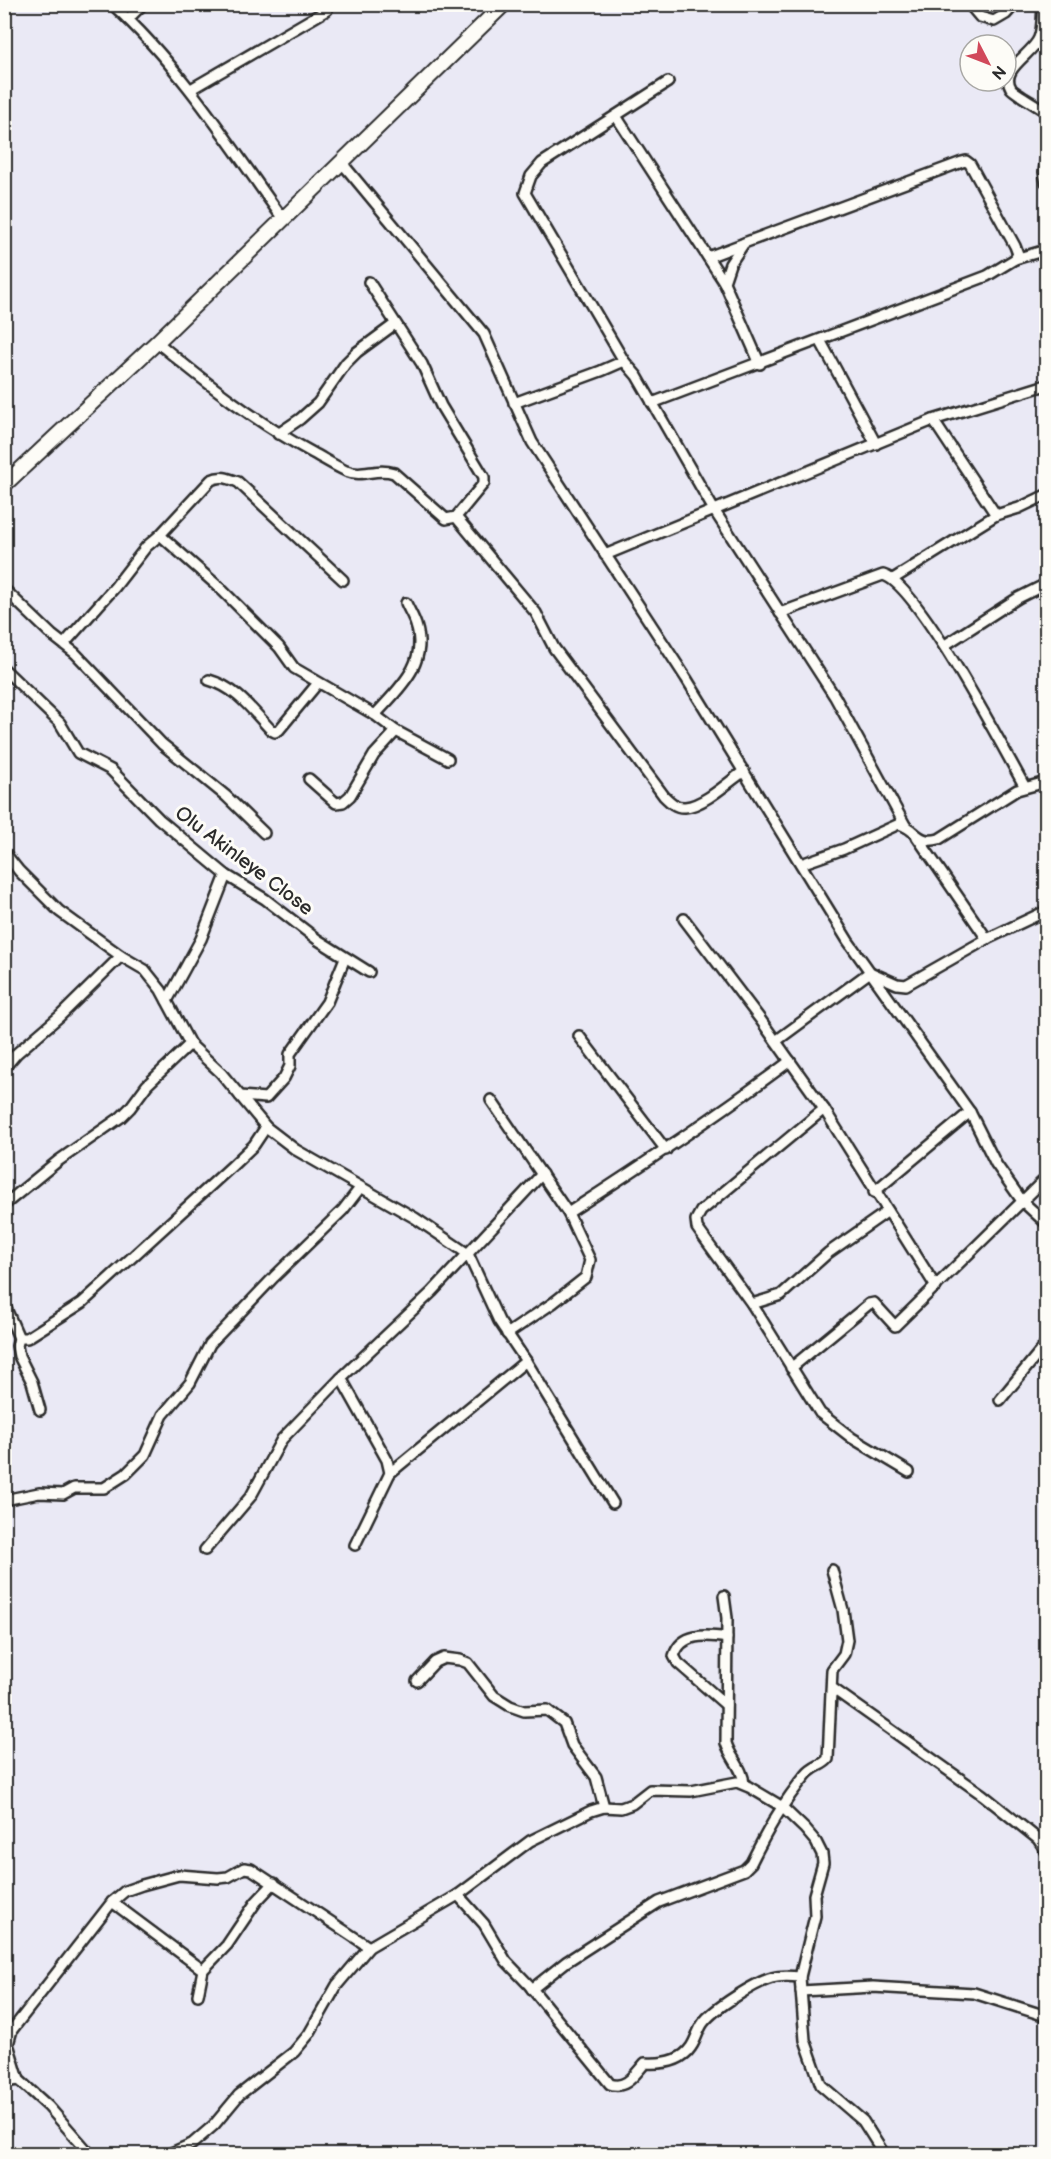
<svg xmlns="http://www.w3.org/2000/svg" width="1051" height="2159" font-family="'Balsamiq Sans',sans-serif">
	<rect width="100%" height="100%" fill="#eae9f5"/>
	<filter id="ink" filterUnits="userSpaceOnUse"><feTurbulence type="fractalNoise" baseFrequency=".0167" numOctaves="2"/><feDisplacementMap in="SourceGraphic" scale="12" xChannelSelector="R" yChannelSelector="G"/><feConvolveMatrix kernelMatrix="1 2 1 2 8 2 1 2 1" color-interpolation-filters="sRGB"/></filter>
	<g filter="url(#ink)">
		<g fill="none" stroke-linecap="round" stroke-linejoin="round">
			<defs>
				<g id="minor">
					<path d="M112,4c68,62 118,141 171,215"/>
					<path d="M969,4l11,13 14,4 12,-7 9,-10"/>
					<path d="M1043,4c-1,11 0,24 -4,34 -6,16 -40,31 -28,50 3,5 28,18 35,24"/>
					<path d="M128,19l15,-15"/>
					<path d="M668,82l-126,81 -11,13 -6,17 99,168 13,15 77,134 121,187 71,130"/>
					<path d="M191,89l136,-79"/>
					<path d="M616,116l108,166"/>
					<path d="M1046,159l-2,13 2,10"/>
					<path d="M342,163l142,171 48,108 154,236 162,263 122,171 26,52 26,37 24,22"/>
					<path d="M708,257l34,-13"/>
					<path d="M1015,259l31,-9"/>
					<path d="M820,340l56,104"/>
					<path d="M157,342c49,41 100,81 156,111 11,6 22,13 33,18 17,7 30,-4 48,2l52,46 10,-2 28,-34v-6l-43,-71 -19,-42 -53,-82"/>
					<path d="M514,403l87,-32 23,-10"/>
					<path d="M652,403l335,-127 28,-17 3,-5 -3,-8 -45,-82 -4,-3 -4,1 -218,81 -14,21 -6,18 36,82"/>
					<path d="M933,420l63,95"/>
					<path d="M278,434l22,-15 18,-16 28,-40 11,-11 38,-28"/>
					<path d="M456,517l80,96 18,35 110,148c6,6 12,12 21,11 18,-1 44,-25 59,-36"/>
					<path d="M160,535l51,-55c10,-5 17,-2 27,2l105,98"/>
					<path d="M605,555l328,-135 113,-35"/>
					<path d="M893,579l103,-64 23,-7 27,-13"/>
					<path d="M4,589l48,46 23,18 87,91 64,52 38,37"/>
					<path d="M780,613l103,-38c34,8 121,175 142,212"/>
					<path d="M64,644l51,-57 31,-40 14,-12 60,53 59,59 15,21 81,47 21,16 52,28"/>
					<path d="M945,645l73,-47 28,-14"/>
					<path d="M4,669l56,54 18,30 33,17 48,49 67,56 39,24 53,41 51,32"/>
					<path d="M209,680c28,8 43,30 62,50l4,2 4,-2 39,-47"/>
					<path d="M375,715c23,-26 54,-51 41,-90 -2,-7 -7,-15 -10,-22"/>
					<path d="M309,779l27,24 7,-1 7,-6 24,-41 22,-24"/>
					<path d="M917,837l70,102"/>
					<path d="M4,852l15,19 40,40 62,45 24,14 16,20 29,54 31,29 45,54 30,23 119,68 53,36 31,67 27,40 87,142"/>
					<path d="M801,864l43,-15 55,-25c17,4 18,21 40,15l78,-49 29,-8"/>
					<path d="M684,919l76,100 64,90 112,178"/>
					<path d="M167,1001l34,-62 25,-64"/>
					<path d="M579,1036l87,114"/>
					<path d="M776,1041l94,-69 27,12 9,1 81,-46 59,-28"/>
					<path d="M4,1068l13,-15 43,-37 61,-60"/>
					<path d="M240,1096l26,2 18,-20 6,-12v-12l37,-52 18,-44"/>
					<path d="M491,1100l77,113 22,47 -4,17 -33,26 -46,31"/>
					<path d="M824,1109l-123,102 -5,9 1,8 55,76 68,109 32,25 57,34"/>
					<path d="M874,1192l96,-80"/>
					<path d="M4,1205l54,-44 63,-44 9,-9 17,-23 43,-41"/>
					<path d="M568,1213c76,-49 150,-98 222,-152"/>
					<path d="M4,1304l15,34 -2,8 2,10 13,26 8,28"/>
					<path d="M752,1304l29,-9 47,-42 60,-42"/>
					<path d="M19,1338h8l55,-35 150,-137 22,-21 12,-18"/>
					<path d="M791,1368l78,-64 5,-1 21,23 151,-148"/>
					<path d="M341,1378l46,82 3,13 -35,72"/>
					<path d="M1000,1400l46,-56"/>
					<path d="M390,1473l136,-112"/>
					<path d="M4,1500l35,-7 24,1 11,-6h30l22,-14 19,-19 18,-40 27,-32 20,-39 64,-67 69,-67 17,-22"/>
					<path d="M205,1550l46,-54 31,-57 59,-61 91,-86 110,-118"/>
					<path d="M724,1596l3,22 -1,125c5,16 17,25 18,41"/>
					<path d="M417,1681l18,-19 9,-4 16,2 8,3 26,33 16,10 14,5 23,-1 17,13 8,22 24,32 8,30"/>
					<path d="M832,1688l151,107 55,44 8,12"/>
					<path d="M726,1705l-48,-42 -4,-7c7,-24 33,-21 53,-18"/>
					<path d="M458,1895l26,29 22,37 23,24 81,99c16,6 25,-10 35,-21 16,1 36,-1 46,-16 5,-7 7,-17 12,-24 10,-14 53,-41 69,-45 9,-3 19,-2 28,-1"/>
					<path d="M112,1902l91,68"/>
					<path d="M532,1989l34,-27 93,-60 85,-32 7,-7c16,-32 32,-61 55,-88 7,-9 16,-9 22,-16l4,-89 12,-16 3,-14 -4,-30 -11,-40"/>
					<path d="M801,1991l72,-4 101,6 72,23"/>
					<path d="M198,1995l5,-25 24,-25 29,-43 18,-19"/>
					<path d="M4,2082l15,-2"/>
					<path d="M90,2154l-42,-48 -29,-26 -11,-36 4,-14 100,-128 13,-11 17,-6 37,-10 39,3 10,-1 16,-9 7,1 118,78"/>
					<path d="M169,2154l23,-10 22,-19 25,-30 55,-43 15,-18 28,-49 32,-38 89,-52 72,-54 61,-30 13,-4 17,1 11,-4 18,-14 41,1 46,-9 12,5 32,19 24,23 11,13 6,12 1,9 -9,32 1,21 -15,61 5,63 16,45 42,36 21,33"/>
				</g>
				<path id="secondary" d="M4,485l153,-143 347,-338"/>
			</defs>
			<use href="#minor" stroke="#2b2b2b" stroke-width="14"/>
			<use href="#secondary" stroke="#2b2b2b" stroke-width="18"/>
			<use href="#minor" stroke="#fdfcf7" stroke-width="9"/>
			<use href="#secondary" stroke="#fdfcf7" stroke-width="14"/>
		</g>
	</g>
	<g text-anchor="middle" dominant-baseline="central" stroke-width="6" stroke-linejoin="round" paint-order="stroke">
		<g font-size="20" fill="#2b2b2b" stroke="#fdfcf7">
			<text transform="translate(244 861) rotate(37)">Olu Akinleye Close</text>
		</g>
	</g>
	<rect width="1051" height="2159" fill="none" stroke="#fdfcf7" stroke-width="24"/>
	<rect x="12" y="12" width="1027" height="2135" fill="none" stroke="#2b2b2b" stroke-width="2" filter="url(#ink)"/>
	<g transform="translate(988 63) rotate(132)"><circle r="28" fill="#fdfcf7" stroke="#a9a8a5" stroke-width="1.5"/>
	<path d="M0-4.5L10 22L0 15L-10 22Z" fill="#d1495b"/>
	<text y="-9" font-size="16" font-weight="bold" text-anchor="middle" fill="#2b2b2b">N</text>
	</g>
</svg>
